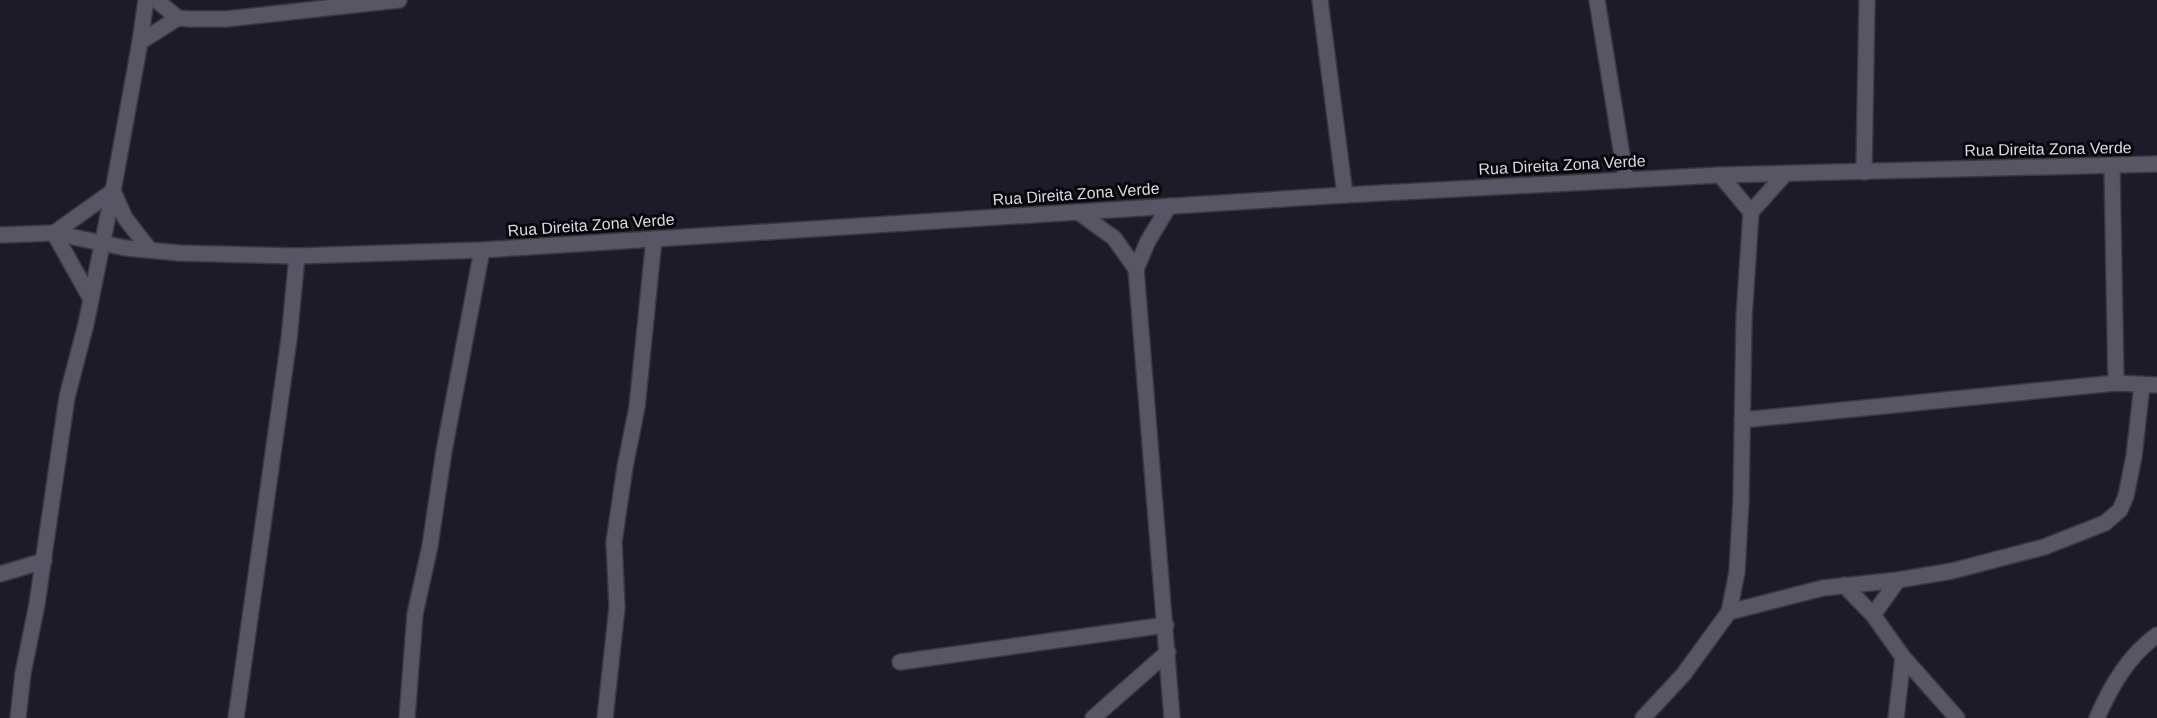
<svg xmlns="http://www.w3.org/2000/svg" width="2157" height="718" font-family="Helvetica,sans-serif">
	<rect width="100%" height="100%" fill="#1d1b27"/>
	<g fill="none" stroke-linecap="round" stroke-linejoin="round">
		<defs>
			<g id="minor">
				<path d="M156,0l22,18 12,1h36l173,-19"/>
				<path d="M1320,0l25,195"/>
				<path d="M1597,0l29,180"/>
				<path d="M140,42l38,-24"/>
				<path d="M2112,166l4,217"/>
				<path d="M1864,172l3,-172"/>
				<path d="M1720,175l31,37"/>
				<path d="M1078,212l36,26 22,31 36,449"/>
				<path d="M0,235l54,-2 72,15 53,5 118,3 185,-6 863,-55 375,-20 437,-11"/>
				<path d="M1136,269l12,-28 21,-35"/>
				<path d="M91,299l-37,-66 59,-42 12,27 25,32"/>
				<path d="M1742,420l374,-37 41,2"/>
				<path d="M0,574l44,-13"/>
				<path d="M1844,585l29,30 30,42 54,61"/>
				<path d="M1729,612l94,-24 75,-8 54,-9 92,-24 61,-24 15,-13 6,-14 8,-40 8,-71"/>
				<path d="M1873,615l25,-35"/>
				<path d="M900,662l266,-37"/>
				<path d="M18,718l5,-45 14,-69 30,-207 19,-73 27,-133 27,-149 6,-42"/>
				<path d="M236,718l53,-379 8,-83"/>
				<path d="M407,718l8,-104 15,-68 14,-95 38,-201"/>
				<path d="M605,718l12,-111 -3,-65 11,-75 12,-60 17,-168"/>
				<path d="M1093,718l75,-66"/>
				<path d="M1643,718l40,-43 46,-63 8,-40 4,-72 3,-182 7,-106 34,-38"/>
				<path d="M1896,718l7,-61"/>
				<path d="M2097,718c14,-32 31,-62 60,-83"/>
			</g>
		</defs>
		<use href="#minor" stroke="#3a3942" stroke-width="18"/>
		<use href="#minor" stroke="#585564" stroke-width="15"/>
	</g>
	<g text-anchor="middle" dominant-baseline="central" stroke-width="6" stroke-linejoin="round" paint-order="stroke">
		<g font-size="16" fill="#dad9e1" stroke="#07070c">
			<text transform="translate(2048 149) rotate(-1)">Rua Direita Zona Verde</text>
			<text transform="translate(1562 165) rotate(-3)">Rua Direita Zona Verde</text>
			<text transform="translate(1076 194) rotate(-4)">Rua Direita Zona Verde</text>
			<text transform="translate(591 225) rotate(-4)">Rua Direita Zona Verde</text>
		</g>
	</g>
</svg>
